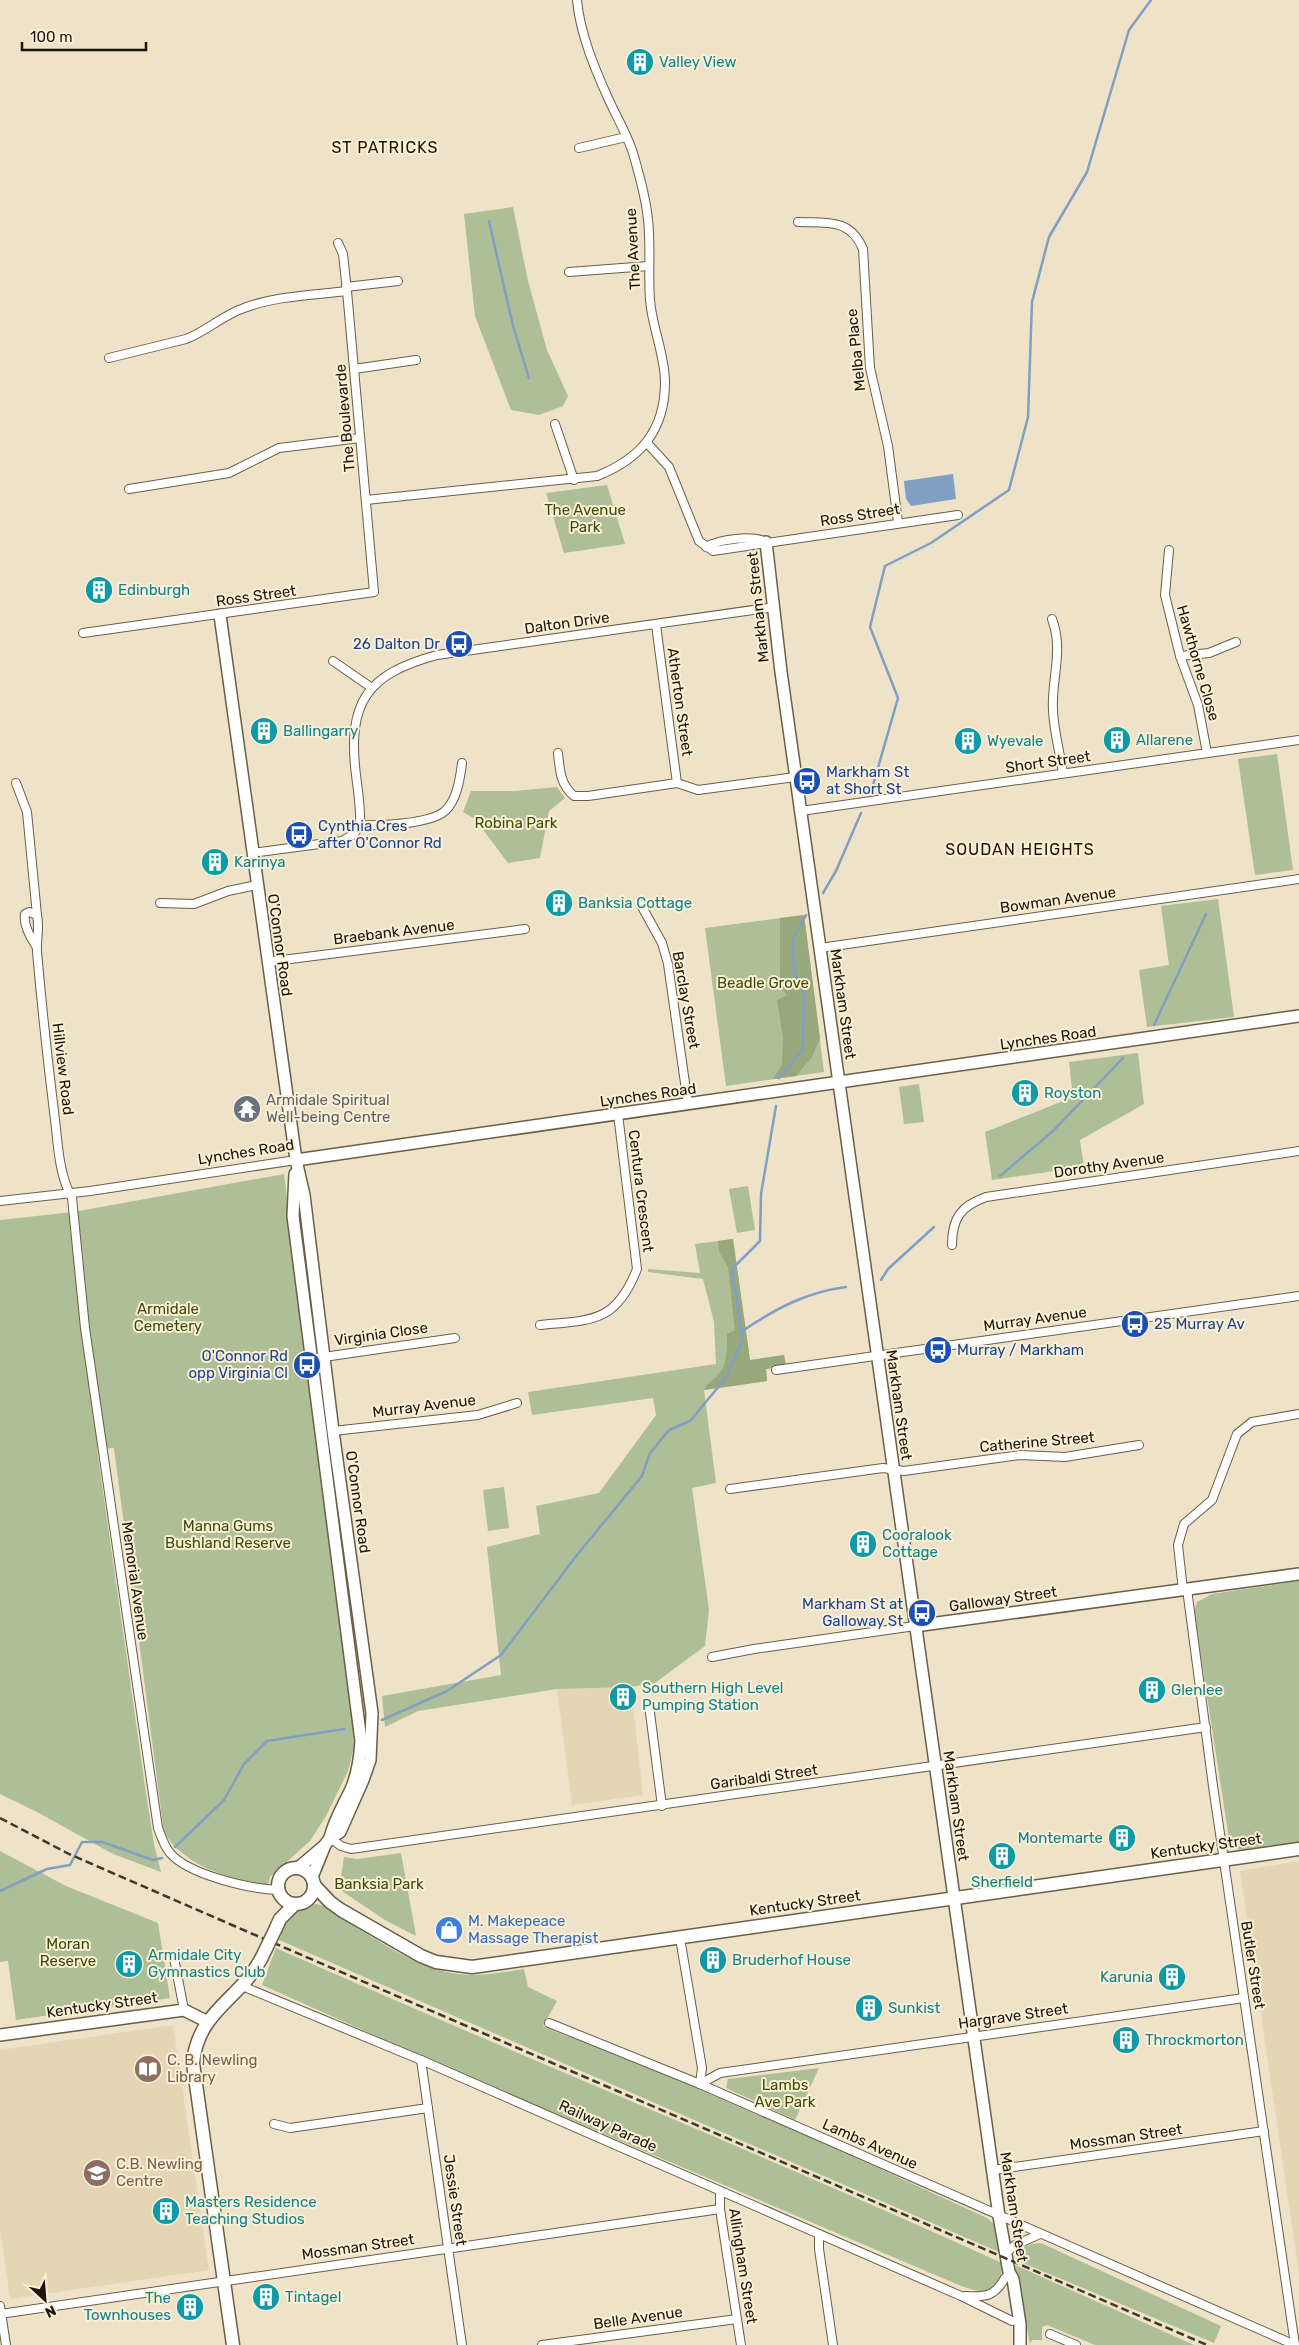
<svg xmlns="http://www.w3.org/2000/svg" width="1299" height="2345" font-family="Rubik,sans-serif">
	<rect width="100%" height="100%" fill="#eee3c8"/>
	<g fill="#e4d6b4">
		<path d="M631,1687l12,108 -71,10 -15,-116z"/>
		<path d="M1299,1861v413l-59,-403z"/>
		<path d="M173,2025l36,245 -199,29 -10,-72v-177z"/>
	</g>
	<g fill="#aebe96">
		<path d="M513,207l15,74 19,69 21,46 -5,10 -24,9 -28,-5 -36,-94 -11,-102z"/>
		<path d="M607,485l18,59 -61,9 -18,-60z"/>
		<path d="M1277,754l16,116 -38,5 -17,-116z"/>
		<path d="M557,787l8,11 -16,13 -9,47 -32,5 -33,-44 -12,-7 8,-21h44z"/>
		<path d="M1218,899l16,118 -87,10 -8,-57 30,-5 -8,-59z"/>
		<path d="M804,915l20,157 -98,14 -21,-158z"/>
		<path d="M1138,1053l6,51 -64,36 4,27 -92,13 -7,-48 88,-35 -4,-35z"/>
		<path d="M919,1084l5,38 -20,2 -5,-37z"/>
		<path d="M284,1174l69,551 1,22 -6,24 -22,45 -16,25 -40,36 -2,9c-40,-9 -80,-17 -104,-53l-50,-385 -17,1 49,344 8,51 7,28 -48,-18 -76,-42 -37,-18v-574l73,-8z"/>
		<path d="M748,1186l7,44 -18,3 -8,-44z"/>
		<path d="M733,1239l17,121 34,-5 2,11 -20,3 1,12 -63,9 12,93 -24,5 17,122 -4,36 -50,37 -24,4 -74,2 -139,22 -33,16 -3,-31 119,-21 -14,-128 53,-13 -4,-28 63,-13 57,-78 -3,-17 -121,17 -4,-23 188,-28 -2,-42 -11,-43 -55,-7v-3l52,4 -5,-29z"/>
		<path d="M504,1487l5,41 -21,3 -5,-41z"/>
		<path d="M1299,1581v261l-60,8 -9,-5 -36,-233 3,-10 15,-8z"/>
		<path d="M0,1851l66,35 92,37 12,75 -154,22 -8,-59 -8,1z"/>
		<path d="M401,1853l15,83 -31,-16 -46,-31 5,-32 13,2z"/>
		<path d="M316,1904l14,3 11,11c34,20 77,52 118,56 21,3 43,-2 65,-5l4,18 29,14 -14,25 23,10h11l37,15 262,116 111,51 8,7 4,27 -720,-312 3,-7 -3,-2c8,-15 19,-25 37,-27z"/>
		<path d="M276,1948c241,107 486,206 726,315 1,37 -24,30 -48,20l-542,-231 -150,-67z"/>
		<path d="M819,2068l-24,52 -69,-32 2,-9z"/>
		<path d="M1041,2243l180,83 -7,17 -198,-83c4,-14 10,-16 25,-17z"/>
		<path d="M1015,2265l179,80h-99l-48,-20 -5,2v13h-10l-2,4z"/>
	</g>
	<g fill="#97a87d">
		<path d="M804,915l16,123 -8,19 -16,19 -23,3 9,-14 1,-28 -6,-37 10,-5 -7,-9v-68z"/>
		<path d="M733,1239l17,121 34,-5 2,11 -20,3 1,12 -63,9c3,-8 8,-8 13,-14 11,-10 10,-28 10,-42l8,-4 -7,-63 -9,-15 -1,-11z"/>
	</g>
	<path fill="#819ec3" d="M953,474l3,25 -45,7 -5,-7 -2,-18z"/>
	<g fill="none" stroke-linecap="round" stroke-linejoin="round">
		<g stroke="#819ec3" stroke-width="2.5">
			<path d="M489,221l24,105 16,52"/>
			<path d="M871,792l27,-94 -28,-71 15,-61 46,-23 78,-53 19,-73 4,-115 17,-65 38,-65 42,-142 22,-30"/>
			<path d="M823,893l13,-22 25,-58"/>
			<path d="M1154,1025l52,-111"/>
			<path d="M779,1078l24,-29 1,-54 -10,-25 -1,-31 13,-24"/>
			<path d="M1000,1176l53,-45 70,-73"/>
			<path d="M881,1280l7,-11 46,-42"/>
			<path d="M741,1332c34,-23 65,-40 105,-45"/>
			<path d="M382,1720l65,-29 54,-36 76,-100 65,-79 8,-23 19,-23 21,-9 35,-42 18,-40 -11,-70 28,-28 1,-47 15,-88"/>
			<path d="M175,1847l49,-47 20,-36 23,-23 77,-12"/>
			<path d="M0,1891l47,-22 23,-4 12,-23h20l51,18 9,-2"/>
		</g>
		<defs>
			<g id="street">
				<path d="M579,148l47,-11"/>
				<path d="M798,222c29,1 52,-4 65,27l7,119 18,78 10,76"/>
				<path d="M569,272l79,-6"/>
				<path d="M346,287l52,-6"/>
				<path d="M109,358l77,-19c21,-8 37,-24 58,-31 31,-12 69,-13 103,-17"/>
				<path d="M354,369l62,-9"/>
				<path d="M555,424l19,56"/>
				<path d="M647,443l22,24 30,74 14,10 245,-36"/>
				<path d="M129,489l100,-16 50,-25 81,-10"/>
				<path d="M366,500l231,-24c43,-17 68,-45 68,-94 0,-27 -13,-55 -15,-82 -2,-27 1,-54 -2,-80 -2,-23 -9,-46 -15,-67 -6,-19 -17,-37 -25,-55 -14,-31 -28,-65 -31,-98"/>
				<path d="M706,547c13,-8 47,-12 60,-5"/>
				<path d="M1169,550l-4,45 15,61 18,49 9,48"/>
				<path d="M1052,619c12,32 -1,60 1,92 1,21 7,42 10,62"/>
				<path d="M656,625l21,158"/>
				<path d="M83,633l291,-41 -27,-301 -4,-37 -5,-11"/>
				<path d="M1180,656l29,-3 27,-11"/>
				<path d="M333,661l39,27"/>
				<path d="M558,753c2,18 2,31 16,43h14l89,-13 21,7 97,-13"/>
				<path d="M16,783l11,29 10,103"/>
				<path d="M801,811l498,-71"/>
				<path d="M360,825c1,-17 -2,-33 -4,-50 -9,-73 11,-101 81,-120l337,-48"/>
				<path d="M360,825c20,1 70,-1 85,-14 12,-11 15,-32 17,-48"/>
				<path d="M252,853l90,-12 12,-7 6,-9"/>
				<path d="M160,903l34,1 34,-13 29,-6"/>
				<path d="M641,905l21,38 6,21 20,140"/>
				<path d="M36,946c-6,-9 -13,-21 -11,-32l4,-2 8,3c3,13 -1,25 0,37 5,56 11,112 18,168 3,25 4,55 17,78l13,130 73,500c3,8 6,18 12,25 19,22 80,36 109,37"/>
				<path d="M820,948l479,-69"/>
				<path d="M267,962l258,-33"/>
				<path d="M0,1201l90,-10 206,-31"/>
				<path d="M952,1245c0,-27 9,-39 34,-48l313,-46"/>
				<path d="M540,1325c52,-5 76,-2 97,-56l-19,-155"/>
				<path d="M310,1359l145,-21"/>
				<path d="M776,1370l523,-74"/>
				<path d="M333,1431l145,-16 39,-12"/>
				<path d="M730,1489l153,-21 21,3 116,-16 45,2 74,-12"/>
				<path d="M1187,1589l26,197 82,559"/>
				<path d="M1183,1590l-5,-45 6,-21 28,-24 25,-66 15,-12 47,-8"/>
				<path d="M712,1657l42,-8 161,-23"/>
				<path d="M649,1705l13,101"/>
				<path d="M330,1838l11,8 10,3 855,-122"/>
				<path d="M680,1938l22,130 -2,16"/>
				<path d="M174,1958l10,52"/>
				<path d="M242,1986l179,74 540,236 51,25"/>
				<path d="M549,2023l151,61 595,261"/>
				<path d="M421,2060l41,285"/>
				<path d="M700,2084l20,-11 524,-75"/>
				<path d="M274,2124l16,4 138,-20"/>
				<path d="M993,2170l271,-39"/>
				<path d="M720,2191v18l21,136"/>
				<path d="M819,2234v15l14,96"/>
				<path d="M1006,2253l9,-8 25,-11"/>
				<path d="M965,2296c21,1 29,1 40,-18"/>
				<path d="M0,2306l6,39"/>
				<path d="M0,2314l720,-105"/>
				<path d="M1050,2334l26,11"/>
				<path d="M542,2345l195,-26"/>
			</g>
			<g id="secondary">
				<path d="M766,542l15,130 218,1544 10,56 4,7 7,45v21"/>
				<path d="M220,615l76,545 8,35 29,236 39,282 -2,47 -7,20 -23,52 -10,6 -5,7 -13,32"/>
				<path d="M296,1160l1003,-144"/>
				<path d="M295,1174l-2,42 68,525c-1,16 -3,31 -9,46 -8,18 -18,33 -22,51"/>
				<path d="M915,1626l384,-52"/>
				<path d="M298,1868l26,-22"/>
				<path d="M0,2035l184,-25 22,11"/>
			</g>
			<g id="primary">
				<circle cx="296" cy="1886" r="18"/>
				<path d="M314,1885l16,17 11,8 80,46 15,6 36,5 827,-118"/>
				<path d="M276,1928l4,-9 15,-15"/>
				<path d="M233,2345l-40,-282c5,-52 46,-63 68,-104"/>
			</g>
		</defs>
		<use href="#street" stroke="#685f47" stroke-width="10"/>
		<use href="#secondary" stroke="#685f47" stroke-width="14"/>
		<use href="#primary" stroke="#685f47" stroke-width="15"/>
		<use href="#street" stroke="#fff" stroke-width="8"/>
		<use href="#secondary" stroke="#fff" stroke-width="11"/>
		<use href="#primary" stroke="#fff" stroke-width="12"/>
		<path stroke="#3e392c" stroke-width="2.5" stroke-dasharray="8 4" stroke-linecap="butt" d="M0,1818l69,36 163,71 975,420"/>
		<defs>
			<path id="primary-bridge" d="M261,1959l15,-31"/>
		</defs>
		<use href="#primary-bridge" stroke="#685f47" stroke-width="15" stroke-linecap="butt"/>
		<use href="#primary-bridge" stroke="#fff" stroke-width="12"/>
	</g>
	<defs>
		<symbol id="building-disc" viewBox="-11 -11 22 22"><circle r="9.5" fill="#0f9aa8" stroke="#fbf0d5"/><path d="M-4-6H4V6H1V3H-1V6H-4ZM-2.5-4.3h1.7v1.8h-1.7ZM.8-4.3h1.7v1.8H.8ZM-2.5-1h1.7V.8h-1.7ZM.8-1h1.7V.8H.8Z" fill="#fff"/></symbol>
		<symbol id="bus-disc" viewBox="-11 -11 22 22"><circle r="9.5" fill="#1a4fb4" stroke="#fbf0d5"/><path d="M-5-6H5V4H4V6H2V4H-2V6H-4V4H-5ZM-3.5-4V0h7V-4ZM-3.5 1.2v1.5H-2V1.2ZM2 1.2v1.5H3.5V1.2Z" fill="#fff"/></symbol>
		<symbol id="temple-disc" viewBox="-11 -11 22 22"><circle r="9.5" fill="#6b7280" stroke="#fbf0d5"/><path d="M0-6L5-2H3V0L6.5 2.5H4V6H1.5V3h-3V6H-4V2.5H-6.5L-3 0V-2H-5Z" fill="#fff"/></symbol>
		<symbol id="shop-disc" viewBox="-11 -11 22 22"><circle r="9.5" fill="#3f7fe0" stroke="#fbf0d5"/><path d="M-5-2.5h2.3a2.7 3.5 0 0 1 5.4 0H5L5.5 6h-11ZM-1.5-2.5h3a1.5 2.3 0 0 0-3 0Z" fill="#fff"/></symbol>
		<symbol id="library-disc" viewBox="-11 -11 22 22"><circle r="9.5" fill="#8d6e63" stroke="#fbf0d5"/><path d="M-6-4Q-3-5.5-.7-3.5V5Q-3 3-6 4ZM6-4Q3-5.5 .7-3.5V5Q3 3 6 4Z" fill="#fff"/></symbol>
		<symbol id="university-disc" viewBox="-11 -11 22 22"><circle r="9.5" fill="#8d6e63" stroke="#fbf0d5"/><path d="M0-5L7-2L0 1L-7-2ZM-4 1L0 2.5L4 1V4Q0 6-4 4Z" fill="#fff"/></symbol>
	</defs>
	<g fill-rule="evenodd">
		<use href="#building-disc" x="624" y="46" width="32" height="32"/>
		<use href="#building-disc" x="83" y="574" width="32" height="32"/>
		<use href="#bus-disc" x="443" y="628" width="32" height="32"/>
		<use href="#building-disc" x="248" y="715" width="32" height="32"/>
		<use href="#building-disc" x="1101" y="724" width="32" height="32"/>
		<use href="#building-disc" x="952" y="725" width="32" height="32"/>
		<use href="#bus-disc" x="791" y="765" width="32" height="32"/>
		<use href="#bus-disc" x="283" y="819" width="32" height="32"/>
		<use href="#building-disc" x="199" y="846" width="32" height="32"/>
		<use href="#building-disc" x="543" y="887" width="32" height="32"/>
		<use href="#building-disc" x="1009" y="1077" width="32" height="32"/>
		<use href="#temple-disc" x="231" y="1093" width="32" height="32"/>
		<use href="#bus-disc" x="1119" y="1308" width="32" height="32"/>
		<use href="#bus-disc" x="922" y="1334" width="32" height="32"/>
		<use href="#bus-disc" x="291" y="1349" width="32" height="32"/>
		<use href="#building-disc" x="847" y="1528" width="32" height="32"/>
		<use href="#bus-disc" x="906" y="1597" width="32" height="32"/>
		<use href="#building-disc" x="1136" y="1674" width="32" height="32"/>
		<use href="#building-disc" x="607" y="1681" width="32" height="32"/>
		<use href="#building-disc" x="1106" y="1822" width="32" height="32"/>
		<use href="#building-disc" x="986" y="1840" width="32" height="32"/>
		<use href="#shop-disc" x="433" y="1914" width="32" height="32"/>
		<use href="#building-disc" x="697" y="1944" width="32" height="32"/>
		<use href="#building-disc" x="113" y="1948" width="32" height="32"/>
		<use href="#building-disc" x="1156" y="1961" width="32" height="32"/>
		<use href="#building-disc" x="853" y="1992" width="32" height="32"/>
		<use href="#building-disc" x="1110" y="2024" width="32" height="32"/>
		<use href="#library-disc" x="132" y="2053" width="32" height="32"/>
		<use href="#university-disc" x="81" y="2157" width="32" height="32"/>
		<use href="#building-disc" x="150" y="2195" width="32" height="32"/>
		<use href="#building-disc" x="250" y="2281" width="32" height="32"/>
		<use href="#building-disc" x="174" y="2291" width="32" height="32"/>
	</g>
	<g text-anchor="middle" dominant-baseline="central" stroke-width="4" stroke-linejoin="round" paint-order="stroke">
		<g font-size="15" fill="#0d838f" stroke="#fbf0d5" text-anchor="start">
			<text x="659" y="62">Valley View</text>
			<text x="118" y="590">Edinburgh</text>
			<text x="283" y="731">Ballingarry</text>
			<text x="1136" y="740">Allarene</text>
			<text x="987" y="741">Wyevale</text>
			<text x="234" y="862">Karinya</text>
			<text x="578" y="903">Banksia Cottage</text>
			<text x="1044" y="1093">Royston</text>
			<text x="882" y="1535">Cooralook<tspan x="882" dy="17">Cottage</tspan></text>
			<text x="642" y="1688">Southern High Level<tspan x="642" dy="17">Pumping Station</tspan></text>
			<text x="1171" y="1690">Glenlee</text>
			<text x="1103" y="1838" text-anchor="end">Montemarte</text>
			<text x="1002" y="1882" text-anchor="middle">Sherfield</text>
			<text x="148" y="1955">Armidale City<tspan x="148" dy="17">Gymnastics Club</tspan></text>
			<text x="732" y="1960">Bruderhof House</text>
			<text x="1153" y="1977" text-anchor="end">Karunia</text>
			<text x="888" y="2008">Sunkist</text>
			<text x="1145" y="2040">Throckmorton</text>
			<text x="185" y="2202">Masters Residence<tspan x="185" dy="17">Teaching Studios</tspan></text>
			<text x="285" y="2297">Tintagel</text>
			<text x="171" y="2298" text-anchor="end">The<tspan x="171" dy="17">Townhouses</tspan></text>
		</g>
		<g font-size="15" fill="#1a160c" stroke="#fbf0d5">
			<text transform="translate(633 249) rotate(-93)">The Avenue</text>
			<text transform="translate(856 350) rotate(-96)">Melba Place</text>
			<text transform="translate(345 418) rotate(-95)">The Boulevarde</text>
			<text transform="translate(860 515) rotate(-9)">Ross Street</text>
			<text transform="translate(256 596) rotate(-8)">Ross Street</text>
			<text transform="translate(758 607) rotate(-96)">Markham Street</text>
			<text transform="translate(567 623) rotate(-8)">Dalton Drive</text>
			<text transform="translate(1198 663) rotate(74)">Hawthorne Close</text>
			<text transform="translate(680 702) rotate(82)">Atherton Street</text>
			<text transform="translate(1048 762) rotate(-8)">Short Street</text>
			<text transform="translate(1058 900) rotate(-8)">Bowman Avenue</text>
			<text transform="translate(394 932) rotate(-7)">Braebank Avenue</text>
			<text transform="translate(280 945) rotate(82)">O'Connor Road</text>
			<text transform="translate(686 1000) rotate(80)">Barclay Street</text>
			<text transform="translate(843 1004) rotate(82)">Markham Street</text>
			<text transform="translate(1048 1038) rotate(-8)">Lynches Road</text>
			<text transform="translate(63 1069) rotate(83)">Hillview Road</text>
			<text transform="translate(648 1095) rotate(-8)">Lynches Road</text>
			<text transform="translate(246 1152) rotate(-9)">Lynches Road</text>
			<text transform="translate(1109 1165) rotate(-8)">Dorothy Avenue</text>
			<text transform="translate(641 1191) rotate(83)">Centura Crescent</text>
			<text transform="translate(1035 1319) rotate(-8)">Murray Avenue</text>
			<text transform="translate(381 1334) rotate(-8)">Virginia Close</text>
			<text transform="translate(899 1405) rotate(82)">Markham Street</text>
			<text transform="translate(424 1406) rotate(-7)">Murray Avenue</text>
			<text transform="translate(1037 1442) rotate(-5)">Catherine Street</text>
			<text transform="translate(358 1502) rotate(82)">O'Connor Road</text>
			<text transform="translate(135 1581) rotate(82)">Memorial Avenue</text>
			<text transform="translate(1003 1599) rotate(-8)">Galloway Street</text>
			<text transform="translate(764 1777) rotate(-8)">Garibaldi Street</text>
			<text transform="translate(956 1806) rotate(82)">Markham Street</text>
			<text transform="translate(1206 1846) rotate(-8)">Kentucky Street</text>
			<text transform="translate(805 1903) rotate(-8)">Kentucky Street</text>
			<text transform="translate(1253 1965) rotate(81)">Butler Street</text>
			<text transform="translate(102 2005) rotate(-8)">Kentucky Street</text>
			<text transform="translate(1013 2016) rotate(-8)">Hargrave Street</text>
			<text transform="translate(608 2126) rotate(24)">Railway Parade</text>
			<text transform="translate(1126 2137) rotate(-8)">Mossman Street</text>
			<text transform="translate(870 2144) rotate(24)">Lambs Avenue</text>
			<text transform="translate(455 2200) rotate(82)">Jessie Street</text>
			<text transform="translate(1014 2207) rotate(81)">Markham Street</text>
			<text transform="translate(358 2247) rotate(-8)">Mossman Street</text>
			<text transform="translate(743 2266) rotate(81)">Allingham Street</text>
			<text transform="translate(638 2318) rotate(-8)">Belle Avenue</text>
		</g>
		<g font-size="15" fill="#384d08" stroke="#fbf0d5">
			<text x="585" y="510">The Avenue<tspan x="585" dy="17">Park</tspan></text>
			<text x="516" y="823">Robina Park</text>
			<text x="763" y="983">Beadle Grove</text>
			<text x="168" y="1309">Armidale<tspan x="168" dy="17">Cemetery</tspan></text>
			<text x="228" y="1526">Manna Gums<tspan x="228" dy="17">Bushland Reserve</tspan></text>
			<text x="379" y="1884">Banksia Park</text>
			<text x="68" y="1944">Moran<tspan x="68" dy="17">Reserve</tspan></text>
			<text x="785" y="2085">Lambs<tspan x="785" dy="17">Ave Park</tspan></text>
		</g>
		<g font-size="15" fill="#164399" stroke="#fbf0d5" text-anchor="start">
			<text x="440" y="644" text-anchor="end">26 Dalton Dr</text>
			<text x="826" y="772">Markham St<tspan x="826" dy="17">at Short St</tspan></text>
			<text x="318" y="826">Cynthia Cres<tspan x="318" dy="17">after O'Connor Rd</tspan></text>
			<text x="1154" y="1324">25 Murray Av</text>
			<text x="957" y="1350">Murray / Markham</text>
			<text x="288" y="1356" text-anchor="end">O'Connor Rd<tspan x="288" dy="17">opp Virginia Cl</tspan></text>
			<text x="903" y="1604" text-anchor="end">Markham St at<tspan x="903" dy="17">Galloway St</tspan></text>
		</g>
		<g font-size="15" fill="#5b616d" stroke="#fbf0d5" text-anchor="start">
			<text x="266" y="1100">Armidale Spiritual<tspan x="266" dy="17">Well-being Centre</tspan></text>
		</g>
		<g font-size="15" fill="#366cbe" stroke="#fbf0d5" text-anchor="start">
			<text x="468" y="1921">M. Makepeace<tspan x="468" dy="17">Massage Therapist</tspan></text>
		</g>
		<g font-size="15" fill="#785e54" stroke="#fbf0d5" text-anchor="start">
			<text x="167" y="2060">C. B. Newling<tspan x="167" dy="17">Library</tspan></text>
			<text x="116" y="2164">C.B. Newling<tspan x="116" dy="17">Centre</tspan></text>
		</g>
		<g font-size="16" letter-spacing="1" fill="#1a160c" stroke="#fbf0d5">
			<text x="385" y="147">ST PATRICKS</text>
			<text x="1020" y="849">SOUDAN HEIGHTS</text>
		</g>
	</g>
	<g transform="translate(45 2300) rotate(154)" stroke="#fbf0d5" stroke-width="4" paint-order="stroke">
	<path d="M0-4L9 19L0 12L-9 19Z" fill="#1a160c"/>
	<text y="-8" font-size="14" font-weight="bold" text-anchor="middle" fill="#1a160c">N</text>
	</g>
	<path d="M22 42v8h124v-8" fill="none" stroke="#1a160c" stroke-width="2.5"/>
	<text x="30" y="42" font-size="15" fill="#1a160c" stroke="#fbf0d5" stroke-width="4" paint-order="stroke">100 m</text>
</svg>
